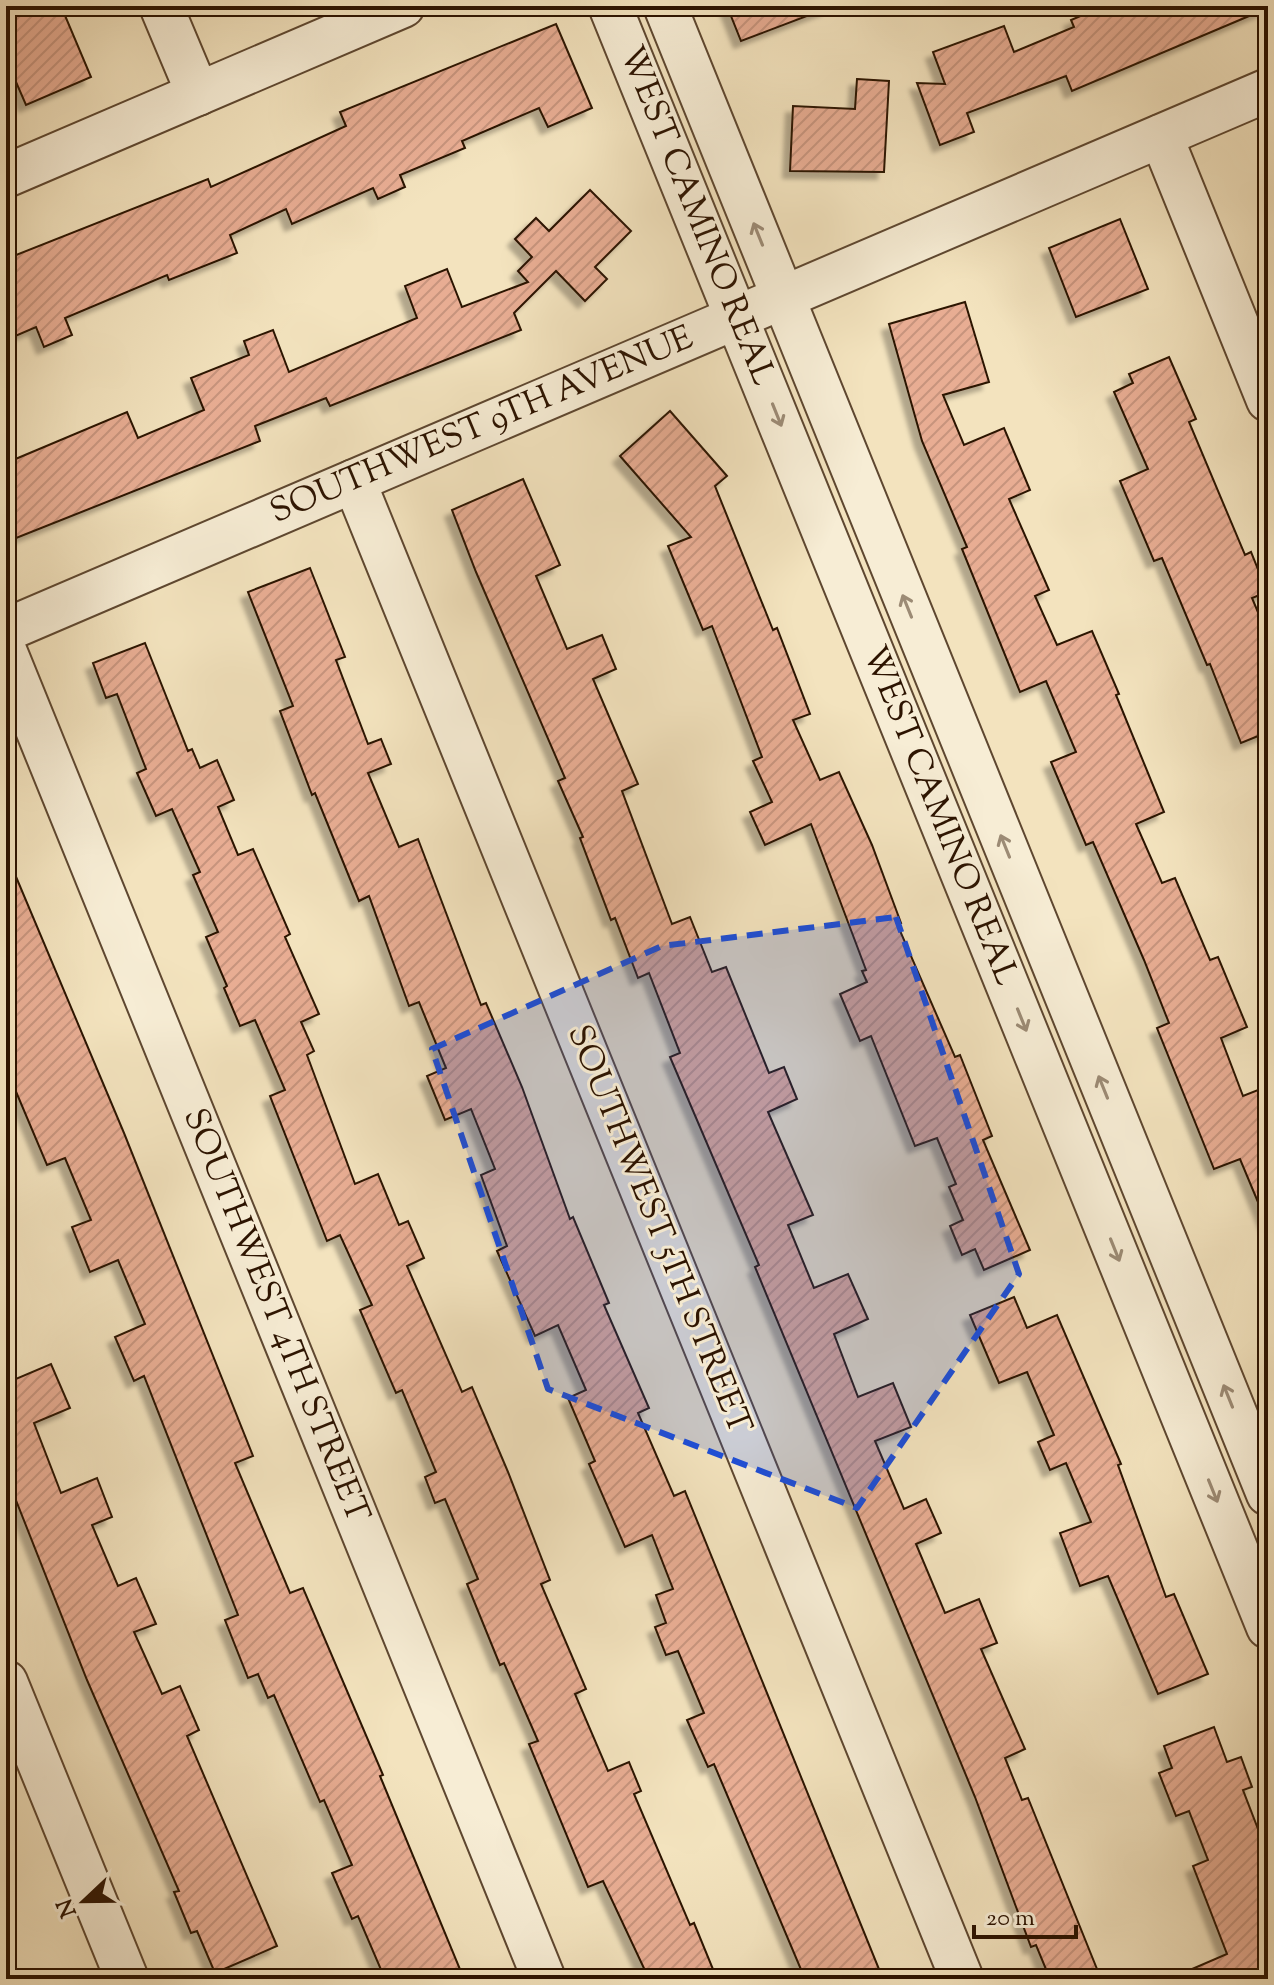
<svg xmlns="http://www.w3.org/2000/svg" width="1274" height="1985" font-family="'Sorts Mill Goudy',serif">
	<defs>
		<pattern id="building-hatch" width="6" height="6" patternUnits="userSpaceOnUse" patternTransform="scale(2)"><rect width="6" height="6" fill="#e8ad93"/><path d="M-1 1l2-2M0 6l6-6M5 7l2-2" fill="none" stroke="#c7947d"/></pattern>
		<filter id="shadow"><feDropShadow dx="-7" dy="7" stdDeviation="2" flood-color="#0004"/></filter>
	</defs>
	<rect width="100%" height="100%" fill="#f3e3be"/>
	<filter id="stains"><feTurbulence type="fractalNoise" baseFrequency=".0025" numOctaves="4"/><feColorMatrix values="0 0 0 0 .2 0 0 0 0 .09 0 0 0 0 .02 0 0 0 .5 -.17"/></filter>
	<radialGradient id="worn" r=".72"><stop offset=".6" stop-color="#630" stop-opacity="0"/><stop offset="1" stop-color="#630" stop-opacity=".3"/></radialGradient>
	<g fill="url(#building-hatch)" stroke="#2c1300" stroke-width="2" filter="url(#shadow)">
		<path d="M6,6h55l30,71 -65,28 -20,-46z"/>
		<path d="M727,6h100l1,2 -87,33z"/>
		<path d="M1104,6l164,2 -196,83 -6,-15 -99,37 7,19 -34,13 -23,-62 28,1 -12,-32 71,-26 10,26 60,-25 -3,-7z"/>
		<path d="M556,24l36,84 -44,19 -9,-19 -77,33 3,7 -65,27 5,12 -27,12 -5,-11 -81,36 -6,-15 -56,26 7,18 -68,27 -2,-5 -102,43 7,17 -28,12 -8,-20 -30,13v-81l202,-80 3,8 135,-61 -6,-14z"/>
		<path d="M857,79l32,2 -5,91 -94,-1 3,-65 62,3z"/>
		<path d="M590,190l41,41 -36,36 12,12 -22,22 -29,-30 -42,42 7,17 -191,76 -4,-8 -71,28 5,15 -254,101v-79l121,-51 11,26 66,-28 -13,-32 58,-23 -5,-14 29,-11 16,42 128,-54 -12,-32 42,-17 15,38 66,-25 -10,-11 14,-14 -17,-18 21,-21 13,13z"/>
		<path d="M1120,219l28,70 -72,28 -27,-69z"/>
		<path d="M965,302l24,80 -46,13 21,50 40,-17 26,62 -21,9 40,91 -14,6 22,49 35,-14 27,63 -3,1 48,117 -28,12 26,59 13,-5 35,82 8,-3 29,70 -26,11 22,58 15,-6 10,27v109l-28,-67 -26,10 -57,-141 12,-5 -25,-63 -51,-118 -7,3 -35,-83 25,-10 -30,-71 -26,11 -58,-143 5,-2 -45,-106 -33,-117z"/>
		<path d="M1169,357l27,62 -7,3 56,133 6,-3 16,40 -15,6 16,38v96l-27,11 -31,-79 -3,1 -45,-107 -8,3 -34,-80 28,-12 -34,-77 19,-9 -4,-9z"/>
		<path d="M670,411l57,65 -12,10 58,144 4,-2 33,86 -17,6 27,60 19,-8 33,73 29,78 -4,1 58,133 5,-2 32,81 -9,4 47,110 -46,20 -9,-21 -13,6 -12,-29 13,-6 -14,-33 7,-3 -19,-46 -22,8 -44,-110 -11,5 -20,-47 27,-12 -5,-11 4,-1 -55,-146 -46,21 -15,-33 22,-10 -19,-41 9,-4 -50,-131 -9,4 -35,-84 23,-9 -71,-81z"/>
		<path d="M523,479l37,86 -24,11 31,73 35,-14 14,34 -23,10 45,105 -16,7 50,133 18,-7 22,55 14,-5 43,106 15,-6 13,32 -29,13 45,103 -25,10 26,63 34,-14 20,45 -34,15 24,63 35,-14 18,44 -36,14 29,68 22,-10 15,34 -25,11 29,69 34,-14 18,44 -16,6 44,100 -20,9 17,42 6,-2 73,181h-51l-14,-34 -5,2 -56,-150 -220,-530 4,-2 -89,-208 10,-4 -31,-80 -11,5 -23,-60 -4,2 -31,-82 3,-1 -25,-56 7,-3 -89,-206 -24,-62z"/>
		<path d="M310,568l35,89 -9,3 32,84 13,-5 10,25 -23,9 31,74 19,-8 63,166 5,-2 36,84 48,132 3,-2 36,86 -5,2 45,103 -11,5 36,83 11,-5 198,488h-78l-91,-215 -6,3 -21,-47 17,-7 -26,-62 -12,4 -11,-28 11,-4 -10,-28 17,-6 -21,-54 -27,12 -36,-83 6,-3 -27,-63 18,-8 -28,-65 -23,11 -38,-85 10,-5 -26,-71 14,-6 -24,-60 -26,11 -18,-44 19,-8 -27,-66 -10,4 -40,-110 -10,5 -44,-108 -3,2 -32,-84 13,-5 -45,-114z"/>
		<path d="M145,643l43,108 4,-2 8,19 17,-8 17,40 -16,7 20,48 15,-6 37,85 -5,3 34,77 -18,8 13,29 -7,4 48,129 23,-10 21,51 9,-4 16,37 -17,8 55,126 10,-5 36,85 42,108 -9,4 45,105 -11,5 33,77 21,-9 12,29 -7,3 56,131 4,-2 23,56h-68l-46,-98 -15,6 -59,-143 9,-3 -34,-78 -4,2 -33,-81 11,-5 -33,-80 -10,4 -10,-26 11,-5 -34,-82 -6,3 -36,-83 12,-5 -32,-70 -13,6 -57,-145 15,-6 -30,-70 -15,6 -16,-38 3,-2 -21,-49 12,-5 -25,-57 7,-3 -28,-63 -16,7 -19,-43 9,-4 -29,-75 -11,4 -13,-35z"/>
		<path d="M6,853l118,280 129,323 -18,7 55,130 13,-5 80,187 -3,1 84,203h-79l-27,-63 -6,3 -20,-46 20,-8 -28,-65 -4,2 -46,-107 -6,3 -10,-24 -10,4 -23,-58 13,-5 -94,-239 -10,5 -19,-44 30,-13 -27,-64 -28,12 -18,-45 19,-7 -26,-62 -18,7 -41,-97z"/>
		<path d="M1014,1297l13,31 30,-13 64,149 -3,1 48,132 8,-3 34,80 -50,20 -50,-118 -28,10 -20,-53 31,-11 -25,-59 -16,7 -12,-28 16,-7 -27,-63 -28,11 -29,-68z"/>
		<path d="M8,1357l8,22 35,-15 19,44 -36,15 27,70 36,-15 15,39 -20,8 26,61 18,-8 20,46 -22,8 28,62 18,-8 19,44 -12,6 90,210 -62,27 -18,-42 -6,2 -17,-41 5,-1 -92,-211 -81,-205z"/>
		<path d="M1214,1727l13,35 14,-5 11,30 -9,3 25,65v124h-99l58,-25 -34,-88 15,-6 -19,-49 -13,5 -17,-43 13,-5 -8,-22z"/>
	</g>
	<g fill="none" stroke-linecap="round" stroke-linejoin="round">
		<defs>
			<g id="minor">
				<path d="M161,6l37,88"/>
				<path d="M610,6l658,1621"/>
				<path d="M665,6l603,1488"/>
				<path d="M1161,136l107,264"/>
				<path d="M6,176l397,-170"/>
				<path d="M354,481l608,1498"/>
				<path d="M6,630l1262,-540"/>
				<path d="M6,653l538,1326"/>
				<path d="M6,1682l121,297"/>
			</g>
		</defs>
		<use href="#minor" stroke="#5e4730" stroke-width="46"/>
		<use href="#minor" stroke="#f7edd5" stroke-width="42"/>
	</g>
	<defs><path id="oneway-shaft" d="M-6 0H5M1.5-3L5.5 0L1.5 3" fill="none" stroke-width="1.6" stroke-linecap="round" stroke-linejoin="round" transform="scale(2)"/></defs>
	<g stroke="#9c8b75">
		<use href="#oneway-shaft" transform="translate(758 234) rotate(-112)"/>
		<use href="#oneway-shaft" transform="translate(777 415) rotate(68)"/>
		<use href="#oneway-shaft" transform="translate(907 606) rotate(-112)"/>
		<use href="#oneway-shaft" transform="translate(1005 846) rotate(-112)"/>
		<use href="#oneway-shaft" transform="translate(1022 1020) rotate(68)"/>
		<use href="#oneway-shaft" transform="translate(1103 1087) rotate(-112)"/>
		<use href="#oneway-shaft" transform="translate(1115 1250) rotate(68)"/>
		<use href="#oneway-shaft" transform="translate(1228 1396) rotate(-112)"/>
		<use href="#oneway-shaft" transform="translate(1213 1491) rotate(68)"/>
	</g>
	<path fill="#1d4ed8" fill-opacity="0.2" stroke="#1d4ed8" stroke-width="6" stroke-dasharray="16 10" stroke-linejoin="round" d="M896,917l123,357 -162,234 -309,-119 -116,-340 230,-103z"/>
	<g text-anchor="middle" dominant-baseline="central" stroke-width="6" stroke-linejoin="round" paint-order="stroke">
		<g font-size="34" fill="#2c1300" stroke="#f7edd5">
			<text transform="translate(696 216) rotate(68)">WEST CAMINO REAL</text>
			<text transform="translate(482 426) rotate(-23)">SOUTHWEST 9TH AVENUE</text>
			<text transform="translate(939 816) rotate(68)">WEST CAMINO REAL</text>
			<text transform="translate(658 1230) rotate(68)">SOUTHWEST 5TH STREET</text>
			<text transform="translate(275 1316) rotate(68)">SOUTHWEST 4TH STREET</text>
		</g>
	</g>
	<rect width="1274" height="1985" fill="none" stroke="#f3e3be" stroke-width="32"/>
	<rect x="8" y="8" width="1258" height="1969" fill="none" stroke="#2c1300" stroke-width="4"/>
	<rect x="16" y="16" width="1242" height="1953" fill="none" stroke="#2c1300" stroke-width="2"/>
	<g transform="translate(84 1901) rotate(248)" stroke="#f7edd5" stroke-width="6" paint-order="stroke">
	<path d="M0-6L14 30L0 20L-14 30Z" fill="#2c1300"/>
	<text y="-12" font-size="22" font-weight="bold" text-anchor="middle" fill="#2c1300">N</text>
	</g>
	<path d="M974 1925v12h102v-12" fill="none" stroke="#2c1300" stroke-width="4"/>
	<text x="986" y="1925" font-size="24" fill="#2c1300" stroke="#f7edd5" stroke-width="6" paint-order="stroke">20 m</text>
	<rect width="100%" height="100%" filter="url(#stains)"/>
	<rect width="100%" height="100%" fill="url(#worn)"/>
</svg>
